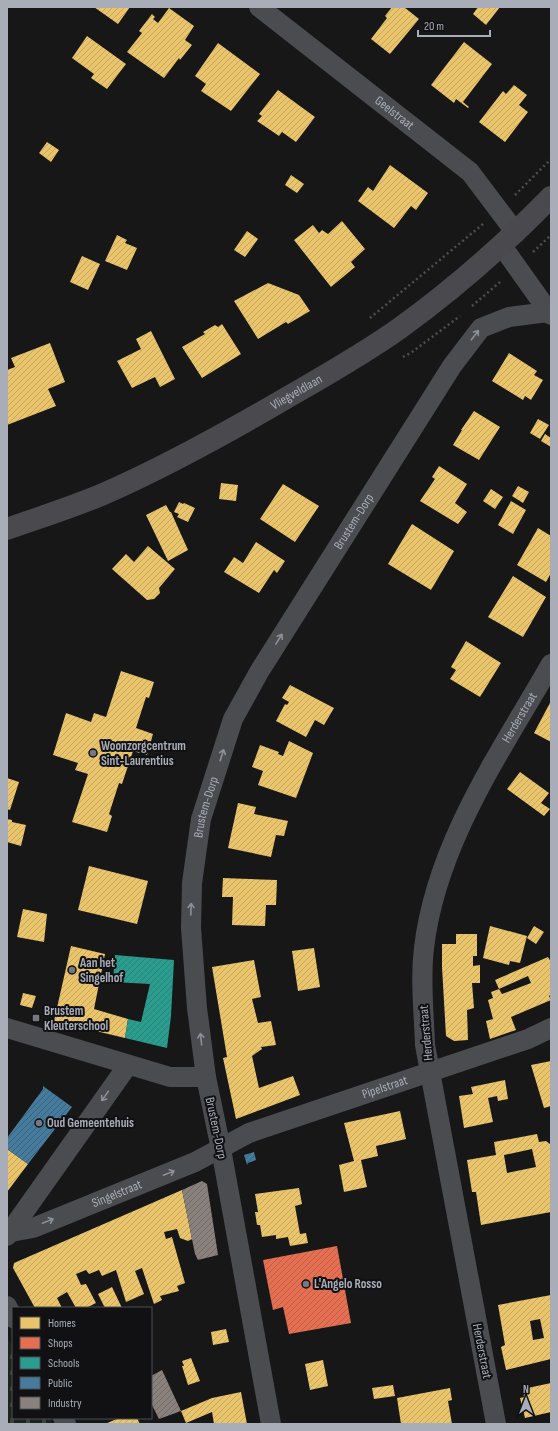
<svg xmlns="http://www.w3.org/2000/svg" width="558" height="1431" font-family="'Sofia Sans Condensed',sans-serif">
	<defs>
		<pattern id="cemetery-stones" width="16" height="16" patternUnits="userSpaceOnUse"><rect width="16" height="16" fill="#1d241e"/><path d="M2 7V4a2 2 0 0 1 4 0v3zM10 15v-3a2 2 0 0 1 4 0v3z" fill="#3b413d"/></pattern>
		<pattern id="homes-hatch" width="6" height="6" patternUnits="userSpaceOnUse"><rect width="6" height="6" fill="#e9c46a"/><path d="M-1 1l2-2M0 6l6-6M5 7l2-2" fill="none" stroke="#c4a760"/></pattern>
		<pattern id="shops-hatch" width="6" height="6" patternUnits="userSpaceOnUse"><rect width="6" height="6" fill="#e76f51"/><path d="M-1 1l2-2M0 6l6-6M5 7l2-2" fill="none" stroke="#ba604a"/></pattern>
		<pattern id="schools-hatch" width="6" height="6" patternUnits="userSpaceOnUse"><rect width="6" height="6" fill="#2a9d8f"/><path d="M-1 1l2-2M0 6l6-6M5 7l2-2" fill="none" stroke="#2c8379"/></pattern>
		<pattern id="public-hatch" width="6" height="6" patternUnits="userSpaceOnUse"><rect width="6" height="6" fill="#457b9d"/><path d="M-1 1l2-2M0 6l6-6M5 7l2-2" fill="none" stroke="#3e6279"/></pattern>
		<pattern id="industry-hatch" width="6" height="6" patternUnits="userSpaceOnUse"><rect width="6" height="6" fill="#8a817c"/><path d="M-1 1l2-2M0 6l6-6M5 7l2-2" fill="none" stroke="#706a67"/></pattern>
	</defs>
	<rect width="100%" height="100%" fill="#171717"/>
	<path fill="url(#cemetery-stones)" d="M7,1337l6,11v70h37l3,6h-46z"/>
	<g fill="url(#homes-hatch)" fill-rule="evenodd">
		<path d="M94,7h36l-12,17z"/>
		<path d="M392,7h12l15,12 -29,35 -19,-15 16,-21 -2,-2z"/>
		<path d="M478,7h22l-14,18 -13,-11z"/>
		<path d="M169,8l25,18 -9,14 7,5 -12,15 -1,-2 -15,20 -37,-26 15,-19 -3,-2 13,-17 3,3 -2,2 5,4z"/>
		<path d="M87,36l39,28 -19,25 -16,-11 3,-4 -22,-16z"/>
		<path d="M464,42l28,22 -29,38 6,5 -1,1 -12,-9 -2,4 -23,-18z"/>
		<path d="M218,43l42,31 -29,37 -30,-20 5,-7 -11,-8z"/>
		<path d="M514,85l13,10 -8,10 9,7 -23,30 -26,-20 24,-31 3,3z"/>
		<path d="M278,90l37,27 -19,25 -14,-10 -3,4 -22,-15 5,-5 -3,-2z"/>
		<path d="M47,142l12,8 -8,12 -12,-9z"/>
		<path d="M390,165l38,28 -12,17 -5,-4 -17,22 -36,-27 10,-14 5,4z"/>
		<path d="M291,175l13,9 -7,9 -12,-8z"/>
		<path d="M342,221l23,28 -14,13 4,5 -24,20 -37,-47 19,-15 6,8 3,-3 6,4z"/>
		<path d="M247,231l11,8 -13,18 -11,-7z"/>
		<path d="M117,235l10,5 -2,3 12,5 -10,22 -22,-9z"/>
		<path d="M82,256l18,8 -12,26 -18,-8z"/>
		<path d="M268,283l31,12 11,16 -22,13 -2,-2 -28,17 -24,-38z"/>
		<path d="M222,324l19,30 -39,24 -20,-31 23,-13 -2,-2 12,-7 3,2z"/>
		<path d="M151,331l24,48 -15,8 -5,-10 -23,11 -15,-27 24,-12 -5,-10z"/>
		<path d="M50,343l15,39 -17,7 8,17 -49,19v-55l8,-3 -4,-9z"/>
		<path d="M509,353l28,18 -3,4 9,5 -12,20 -6,-4 -2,4 -31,-19z"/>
		<path d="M474,411l26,16 -21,33 -26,-15 9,-15h-1z"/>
		<path d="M538,419l11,6 -9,14 -10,-6z"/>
		<path d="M545,434l6,4v9l-10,-6z"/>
		<path d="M439,466l28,18 -12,19 12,9 -9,12 -38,-23 15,-22 -3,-2z"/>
		<path d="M221,483l17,2 -2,16 -17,-2z"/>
		<path d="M283,484l36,22 -24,36 -35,-23z"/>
		<path d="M518,486l11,6 -6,11 -11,-7z"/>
		<path d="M491,489l12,8 -8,12 -12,-8z"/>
		<path d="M511,501l15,9 -13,24 -15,-9z"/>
		<path d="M179,502l4,2 1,-1 11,5 -7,14 -11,-5 2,-3 -5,-2z"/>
		<path d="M166,505l4,7h1l17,38 -20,11 -22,-46z"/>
		<path d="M412,524l42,27 -23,39 -43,-26z"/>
		<path d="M538,528l13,8v37l-5,9 -29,-17z"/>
		<path d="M256,542l29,19 -8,12 -3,-3 -15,23 -35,-21 10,-15 9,6z"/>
		<path d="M148,546l27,23 -16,19 1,5 -6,6 -7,1 -35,-31 14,-15 8,8z"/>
		<path d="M513,576l33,21 -23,40 -35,-20z"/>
		<path d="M466,641l35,22 -21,34 -30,-18 6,-9 -5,-3z"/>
		<path d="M121,671l33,11 -5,16 -3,-1 -10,31 17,6 -6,21 -14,-4 -11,33 -3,-1 -10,31 3,2 -5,16 -35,-10 16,-48 -13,-4 3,-7 -25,-8 13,-42 25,9 3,-9 12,4z"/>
		<path d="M290,685l44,23 -10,17 -9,-5 -9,17 -30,-16 9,-17 2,1 2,-3 -7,-4z"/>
		<path d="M551,701v41l-17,-9z"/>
		<path d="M289,741l24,12 -17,45 -38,-13 5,-14 -11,-4 8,-22 19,7 -1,2 5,2z"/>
		<path d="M520,772l29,21 -8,10 9,6 -6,7 -37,-27z"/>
		<path d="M7,778l12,4 -9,28 -3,-1z"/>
		<path d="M238,803l18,4 -2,7 34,7 -4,15 -8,-1 -5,22 -43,-9z"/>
		<path d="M7,819l5,1v2l14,3 -5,21 -14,-4z"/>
		<path d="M89,866l59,15 -11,43 -59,-14z"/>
		<path d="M223,878l54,2 -1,25h-10l-1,21 -33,-1 1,-28h-11z"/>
		<path d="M23,909l24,5 -3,28 -27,-5z"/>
		<path d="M490,926l37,10 -7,27 -10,-2 -1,4 -26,-7z"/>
		<path d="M534,926l10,6 -8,12 -9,-6z"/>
		<path d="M456,934h21v22h-4v10l7,-1v18h-8l2,25 -7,2 1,30 -14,1 -8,-5 -4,-69v-23h14z"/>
		<path d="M71,946l34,8 -11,55 34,10 -3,19 -71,-17z"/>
		<path d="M314,948l6,39 -22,4 -6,-40z"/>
		<path d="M548,957l3,5v32l-2,2 2,4 -40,17 5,13 -26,9 -4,-18 7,-2 -5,-19 5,-2 -2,-6 8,-3 3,5 29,-11 -3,-7 -29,13 -4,-9z"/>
		<path d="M254,960l7,37 -9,2 6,24 13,-2 5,24 -15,2 1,2 -10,7 7,32 34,-12 7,19 -64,24 -13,-61 4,-1 -15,-90z"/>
		<path d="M23,993l13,3 -4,12 -12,-3z"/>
		<path d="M551,1061v45l-7,2 -13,-43z"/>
		<path d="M505,1080l3,19 -10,2 -1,-5 -9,2 5,24 -29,6 -5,-32 14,-2 -2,-7z"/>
		<path d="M400,1111l6,28 -30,7 2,10 -17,4 6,27 -23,5 -5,-27 15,-4 -10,-38z"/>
		<path d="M537,1134l2,8 7,-1 4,3 1,5v63l-70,13 -5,-33h-4l-5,-32 29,-5 -2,-13zM532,1149l4,18 -29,6 -3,-18z"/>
		<path d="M7,1149l21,15 -21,28z"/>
		<path d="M299,1188l3,16 -7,2 5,28 6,-1 2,10 -18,3 -2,-9 -12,2v-4l-14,2 -2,-12h-3l-2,-13h3l-3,-18z"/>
		<path d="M182,1190l10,49 -4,2 -8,-3 -3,-9 -13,3 2,7 6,-2 13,46 -8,3 2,5 -19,5 2,4 -8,4 -12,-36 -7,3 9,23 -18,8 -10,-32 -14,6 -3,-6 -10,4 -3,-4 -10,4 5,11 5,-1 10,19 -10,5h-10l-9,-16 -10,6 5,10h-27l-22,-40 1,-5z"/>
		<path d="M112,1287l10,21h-17l-7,-14z"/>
		<path d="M551,1295v64l-45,11 -5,-23 4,-2 -7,-40zM540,1319l4,19 -11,2 -3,-19z"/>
		<path d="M226,1329l3,13 -16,3 -2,-13z"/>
		<path d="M191,1358l9,23 -12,4 -6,-19h2l-2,-5z"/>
		<path d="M323,1360l5,26 -18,4 -5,-26z"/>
		<path d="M551,1383v29l-26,6 -5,-20 4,-1 -1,-8z"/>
		<path d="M393,1385l2,11 -21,3 -2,-11z"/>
		<path d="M450,1388l2,12 -4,1 4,23h-51l-4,-26z"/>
		<path d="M241,1392l6,32h-33l-2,-12 -26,11 -5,-12 31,-13z"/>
		<path d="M119,1418h18l3,6h-35z"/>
	</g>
	<path fill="url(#shops-hatch)" d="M337,1246l14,77 -62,11 -6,-27 -10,3 -10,-50z"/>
	<path fill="url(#schools-hatch)" d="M115,955l59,5 -3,56 -4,32 -42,-10 3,-19 13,3 9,-38 -37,-2z"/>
	<g fill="url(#public-hatch)">
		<path d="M43,1086l29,21 -44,57 -21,-15v-11l36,-49z"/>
		<path d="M254,1152l2,8 -8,3 -1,2 -3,-10z"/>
	</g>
	<g fill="url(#industry-hatch)">
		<path d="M202,1181l5,3 11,71 -20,5 -3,-6 -13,-64z"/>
		<path d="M162,1370l19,41 -22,8 -8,-16v-27z"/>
	</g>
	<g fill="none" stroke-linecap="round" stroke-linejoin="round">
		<g stroke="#4d4e52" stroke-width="2.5" stroke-dasharray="2 3" stroke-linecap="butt">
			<path d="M515,195l36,-36"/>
			<path d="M533,252l18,-17"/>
			<path d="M472,306l28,-24"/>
			<path d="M370,318l113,-94"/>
			<path d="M403,357l9,-5 48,-36"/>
		</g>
		<g stroke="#4b4c50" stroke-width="20">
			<path id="s1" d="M259,7l211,165 46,61"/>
			<path d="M502,246l49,69"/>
			<path d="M7,1028l163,49h36"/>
			<path id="s2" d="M11,1232l22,-4 162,-66 54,-29 279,-94 23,-11"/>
			<path d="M7,1236l121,-171"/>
			<path d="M7,1306l6,12"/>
			<path d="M63,1418l3,6"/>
			<path id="s3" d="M271,1424l-50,-275 -15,-72 -9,-69 -6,-80 1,-45 9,-64 32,-100 26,-47 193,-306 29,-38 28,-11 39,-5"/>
			<path id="s4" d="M496,1424l-71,-379c-1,-32 -5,-65 -1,-97 12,-104 76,-195 127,-284"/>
		</g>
		<path stroke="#4a4a4e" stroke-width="22" id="s5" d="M7,529c31,-11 63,-21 94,-34 60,-26 118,-58 175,-91 41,-24 85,-48 124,-76 54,-39 104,-83 151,-131"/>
	</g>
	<defs><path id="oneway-shaft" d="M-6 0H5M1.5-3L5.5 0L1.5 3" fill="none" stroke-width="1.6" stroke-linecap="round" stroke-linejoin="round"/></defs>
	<g stroke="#8c9099">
		<use href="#oneway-shaft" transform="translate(475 335) rotate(-53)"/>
		<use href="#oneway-shaft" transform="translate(279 639) rotate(-58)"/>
		<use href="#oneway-shaft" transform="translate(222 755) rotate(-72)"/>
		<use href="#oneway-shaft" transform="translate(191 909) rotate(-88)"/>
		<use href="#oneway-shaft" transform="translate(201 1039) rotate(-97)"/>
		<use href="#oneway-shaft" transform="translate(105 1096) rotate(125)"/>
		<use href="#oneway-shaft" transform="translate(169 1173) rotate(-22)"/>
		<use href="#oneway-shaft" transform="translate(48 1221) rotate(-22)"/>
	</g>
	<g fill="#757880" stroke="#111113" stroke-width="1.5">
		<circle cx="93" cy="753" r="4"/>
		<circle cx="72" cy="970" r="4"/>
		<rect x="32" y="1014" width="8" height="8" rx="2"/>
		<circle cx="39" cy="1123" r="4"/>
		<circle cx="306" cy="1284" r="4"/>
	</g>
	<g text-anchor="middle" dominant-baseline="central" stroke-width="4" stroke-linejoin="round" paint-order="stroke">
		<g font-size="13" fill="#a8adb8" stroke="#111113">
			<text stroke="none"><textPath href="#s1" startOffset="172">Geelstraat</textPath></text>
			<text stroke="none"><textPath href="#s5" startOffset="321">Vliegveldlaan</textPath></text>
			<text stroke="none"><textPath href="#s3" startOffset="949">Brustem-Dorp</textPath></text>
			<text stroke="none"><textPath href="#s4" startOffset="734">Herderstraat</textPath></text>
			<text stroke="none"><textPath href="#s3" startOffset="625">Brustem-Dorp</textPath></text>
			<text transform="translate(426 1033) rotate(-95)">Herderstraat</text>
			<text stroke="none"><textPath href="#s2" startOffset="402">Pipelstraat</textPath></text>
			<text transform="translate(216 1128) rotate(78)">Brustem-Dorp</text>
			<text stroke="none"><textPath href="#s2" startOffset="113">Singelstraat</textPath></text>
			<text transform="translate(482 1351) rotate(79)">Herderstraat</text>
		</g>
		<g font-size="13" font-weight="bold" fill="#a8adb8" stroke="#111113" text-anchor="start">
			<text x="101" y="746">Woonzorgcentrum<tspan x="101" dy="15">Sint-Laurentius</tspan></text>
			<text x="80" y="963">Aan het<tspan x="80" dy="15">Singelhof</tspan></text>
			<text x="44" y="1011">Brustem<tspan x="44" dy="15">Kleuterschool</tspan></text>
			<text x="47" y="1123">Oud Gemeentehuis</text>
			<text x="314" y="1284">L'Angelo Rosso</text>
		</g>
	</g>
	<rect width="558" height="1431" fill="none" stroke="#a8adb8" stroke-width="16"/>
	<rect x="12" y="1307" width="140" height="112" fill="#111113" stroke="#4d4f55"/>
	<rect x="20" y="1317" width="20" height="12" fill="#e9c46a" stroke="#4d4f55"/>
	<text x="48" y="1327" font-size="12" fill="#a8adb8">Homes</text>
	<rect x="20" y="1337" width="20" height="12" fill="#e76f51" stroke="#4d4f55"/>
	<text x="48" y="1347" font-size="12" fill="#a8adb8">Shops</text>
	<rect x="20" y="1357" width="20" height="12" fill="#2a9d8f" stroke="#4d4f55"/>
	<text x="48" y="1367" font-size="12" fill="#a8adb8">Schools</text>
	<rect x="20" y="1377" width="20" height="12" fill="#457b9d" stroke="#4d4f55"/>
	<text x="48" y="1387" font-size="12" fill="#a8adb8">Public</text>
	<rect x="20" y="1397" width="20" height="12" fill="#8a817c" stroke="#4d4f55"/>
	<text x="48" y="1407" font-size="12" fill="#a8adb8">Industry</text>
	<g transform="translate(526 1399)" stroke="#111113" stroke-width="3" paint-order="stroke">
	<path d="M0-3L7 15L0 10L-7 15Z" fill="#a8adb8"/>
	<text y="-6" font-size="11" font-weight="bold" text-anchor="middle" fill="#a8adb8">N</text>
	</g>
	<path d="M418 30v6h72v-6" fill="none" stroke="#a8adb8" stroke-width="2"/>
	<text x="424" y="30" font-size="12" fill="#a8adb8" stroke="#111113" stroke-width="3" paint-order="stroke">20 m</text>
</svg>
